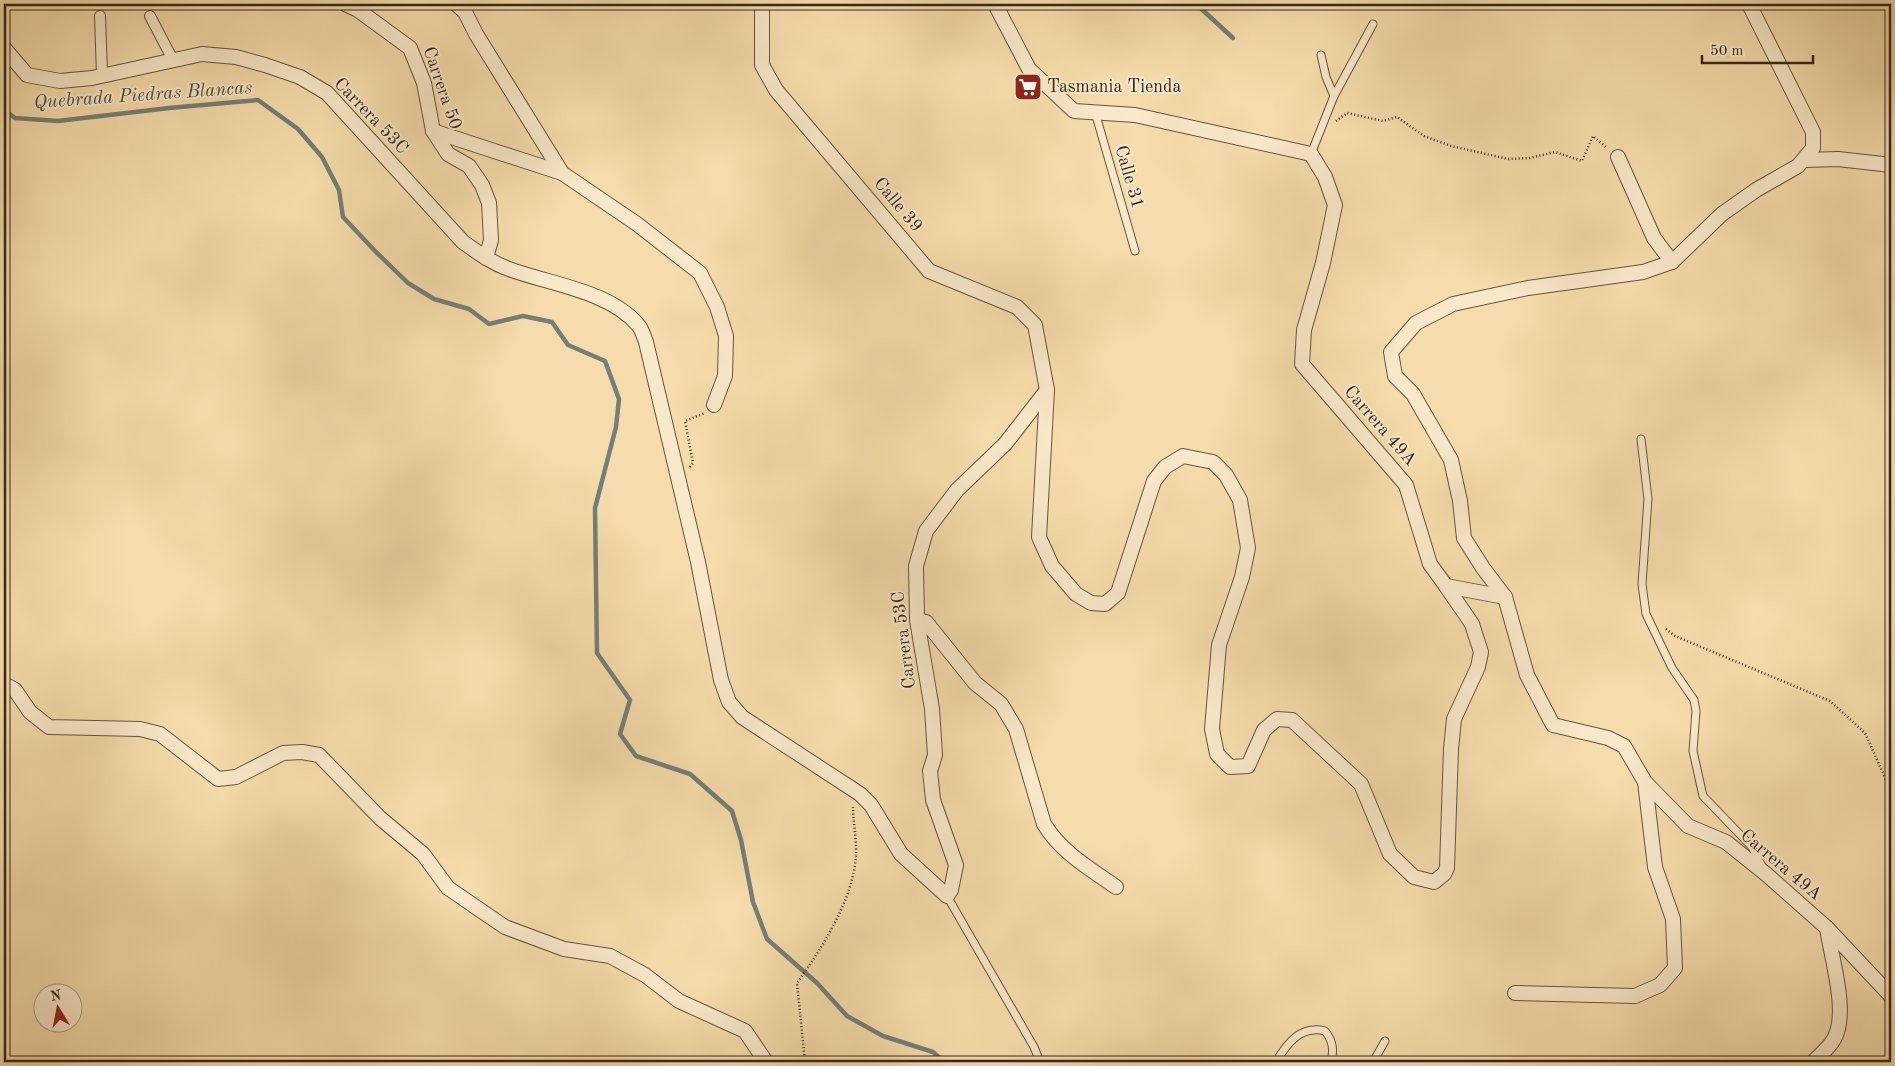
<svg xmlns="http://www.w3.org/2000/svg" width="1895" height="1066" font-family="'Old Standard TT',serif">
	<rect width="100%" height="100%" fill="#f6dcac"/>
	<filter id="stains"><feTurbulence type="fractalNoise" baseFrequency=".004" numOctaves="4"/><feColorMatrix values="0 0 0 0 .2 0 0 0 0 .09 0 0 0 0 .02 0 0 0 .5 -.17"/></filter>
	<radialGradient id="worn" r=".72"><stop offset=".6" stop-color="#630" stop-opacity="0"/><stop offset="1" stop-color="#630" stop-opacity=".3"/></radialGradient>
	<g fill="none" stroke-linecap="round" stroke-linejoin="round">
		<g stroke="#757f77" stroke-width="4.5">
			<path d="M1196,4l37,34"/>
			<path d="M4,110l11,8 43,3 111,-13 89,-8 40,29 24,28 17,33 4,27 32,34 33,32 26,16 35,10 20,15 34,-8 29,6 16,23 37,16 14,38 -3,28 -21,81 2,145 33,47 -10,34 16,22 54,18 42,37 9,29 12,62 14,37 50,44 30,33 36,20 50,16 11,10"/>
		</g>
		<defs>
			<g id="service">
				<path d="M1334,96l39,-72"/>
				<path d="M1095,112l40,139"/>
				<path d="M1311,154l23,-58 -8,-19 -5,-22"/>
				<path d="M1641,439l7,60 -6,85 4,30 26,54 22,32 2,11 -3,40 10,45 49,51 10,19"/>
				<path d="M947,896l87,151 6,15"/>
				<path d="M1276,1062c11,-19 25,-37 49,-31 8,10 9,19 6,31"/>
				<path d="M1373,1062l12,-21"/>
			</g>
			<g id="pedestrian">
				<path d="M100,16l2,59"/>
				<path d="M150,16l23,44"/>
			</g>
			<g id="minor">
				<path d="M345,4l13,6 52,38 14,35 9,48 15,23 21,12 13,19 7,18 2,37 -5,18"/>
				<path d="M456,4l9,8 11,22 86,139 75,51 63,49 17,34 9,29 -1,40 -11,29"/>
				<path d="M762,4v61l14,25 153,181 88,36 18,18 12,65 -8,147 13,29 24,28 15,9 14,1 13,-11 36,-112 11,-14 18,-11 30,6 13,13 14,25 8,48 -6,29 -23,68 -7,84 5,25 13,13 18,-1 16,-36 13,-11 15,1 69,64 29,70 24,23 20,5 10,-8 3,-6 4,-119 3,-30 24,-52 3,-15 -9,-28 -26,-38"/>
				<path d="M995,4l34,65 45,42 61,4 176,39 14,23 10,28 -12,58 -19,67 -2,34 104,121 24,79 16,22 59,11 22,78 26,50 55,13 16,8 21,36 43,44 38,16 40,32 61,54 64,68"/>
				<path d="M4,48l23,27 33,6 32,-3 110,-24 34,3 29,8 35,12 27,16 136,149c14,10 29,21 46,27 40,15 101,22 129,56 4,4 6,12 8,17l52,220 23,118 8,22 13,15 118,77 11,11 30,49 46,42 4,-6 5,-25 -23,-65 -3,-29 5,-16 -3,-46 -15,-89 -1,-54 10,-35 31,-41 48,-46 42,-54"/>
				<path d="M433,131l129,42"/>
				<path d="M1618,157l36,81 18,24"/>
				<path d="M1804,160l34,-1 53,6"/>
				<path d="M1505,597l-22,-29 -19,-30 -4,-37 -9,-41 -38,-66 -18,-18 -4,-24 25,-29 37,-19 75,-16 115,-16 29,-10 50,-48 34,-24 42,-24 15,-18v-16l-64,-128"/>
				<path d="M917,620l9,2 49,61 26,21 15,25 28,95c17,28 45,44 72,63"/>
				<path d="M4,684l11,6 15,22 19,15 91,2 20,5 58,45 18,-2 47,-24 19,-1 17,3 61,63 43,36 25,34 57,39 59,22 46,7 35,19 34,26 66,30 21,31"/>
				<path d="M1515,993l120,3 25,-11 15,-17 -2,-49 -18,-52 -10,-85"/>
				<path d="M1813,1062c7,-7 16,-14 21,-23 15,-26 -3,-82 -7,-111"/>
			</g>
		</defs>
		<use href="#service" stroke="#65543f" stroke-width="9"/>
		<use href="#pedestrian" stroke="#65543f" stroke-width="12"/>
		<use href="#minor" stroke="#65543f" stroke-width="16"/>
		<g stroke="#35271b" stroke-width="2.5" stroke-dasharray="1 2.5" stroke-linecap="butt">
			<path d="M1336,121l11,-8 36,8 14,-4 27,19 27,10 57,13 22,-1 25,-6 27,9 11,-25 14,12"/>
			<path d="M690,467l3,-4 -8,-42 20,-8"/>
			<path d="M1666,629l9,7 155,65 35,32 26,58"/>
			<path d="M805,1062l-8,-79c25,-35 56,-83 59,-127 1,-16 -3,-33 -3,-49"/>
		</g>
		<use href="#service" stroke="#f9e8c9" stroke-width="7"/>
		<use href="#pedestrian" stroke="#f9e8c9" stroke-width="10"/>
		<use href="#minor" stroke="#f9e8c9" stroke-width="14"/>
	</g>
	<defs>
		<symbol id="supermarket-square" viewBox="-11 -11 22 22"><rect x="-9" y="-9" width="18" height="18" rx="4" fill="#8f2418" stroke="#f9e8c9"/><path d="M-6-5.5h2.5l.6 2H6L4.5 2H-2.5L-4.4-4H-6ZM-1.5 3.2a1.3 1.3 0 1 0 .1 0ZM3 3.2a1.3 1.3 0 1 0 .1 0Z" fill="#fff"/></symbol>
	</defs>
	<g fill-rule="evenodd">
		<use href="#supermarket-square" x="1012" y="71" width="32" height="32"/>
	</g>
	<g text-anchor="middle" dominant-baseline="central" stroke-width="4" stroke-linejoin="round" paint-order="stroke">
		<g font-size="18" fill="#35271b" stroke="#f9e8c9" text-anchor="start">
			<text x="1047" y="87">Tasmania Tienda</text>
		</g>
		<g font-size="18" fill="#35271b" stroke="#f9e8c9">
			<text transform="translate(442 88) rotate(71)">Carrera 50</text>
			<text transform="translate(371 116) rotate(46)">Carrera 53C</text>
			<text transform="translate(1129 177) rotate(74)">Calle 31</text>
			<text transform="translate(898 205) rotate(50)">Calle 39</text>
			<text transform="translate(1380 426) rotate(49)">Carrera 49A</text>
			<text transform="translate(904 640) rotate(-97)">Carrera 53C</text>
			<text transform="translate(1781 865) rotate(40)">Carrera 49A</text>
		</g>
		<g font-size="19" font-style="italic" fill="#504c41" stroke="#f9e8c9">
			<text transform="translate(143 96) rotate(-4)">Quebrada Piedras Blancas</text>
		</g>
	</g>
	<rect width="1895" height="1066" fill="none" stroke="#f6dcac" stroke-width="20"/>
	<rect x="5" y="5" width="1885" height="1056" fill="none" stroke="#35271b" stroke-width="2.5"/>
	<rect x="10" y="10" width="1875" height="1046" fill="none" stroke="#35271b"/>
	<g transform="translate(58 1008) rotate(350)"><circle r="24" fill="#f9e8c9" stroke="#ab9b83"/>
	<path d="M0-4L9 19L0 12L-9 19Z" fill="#8f2418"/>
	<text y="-8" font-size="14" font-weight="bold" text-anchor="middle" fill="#35271b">N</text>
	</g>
	<path d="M1702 55v8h111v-8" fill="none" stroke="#35271b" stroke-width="2.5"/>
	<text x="1710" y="55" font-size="15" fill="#35271b" stroke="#f9e8c9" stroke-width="4" paint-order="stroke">50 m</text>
	<rect width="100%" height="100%" filter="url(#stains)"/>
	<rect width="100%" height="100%" fill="url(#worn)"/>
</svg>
